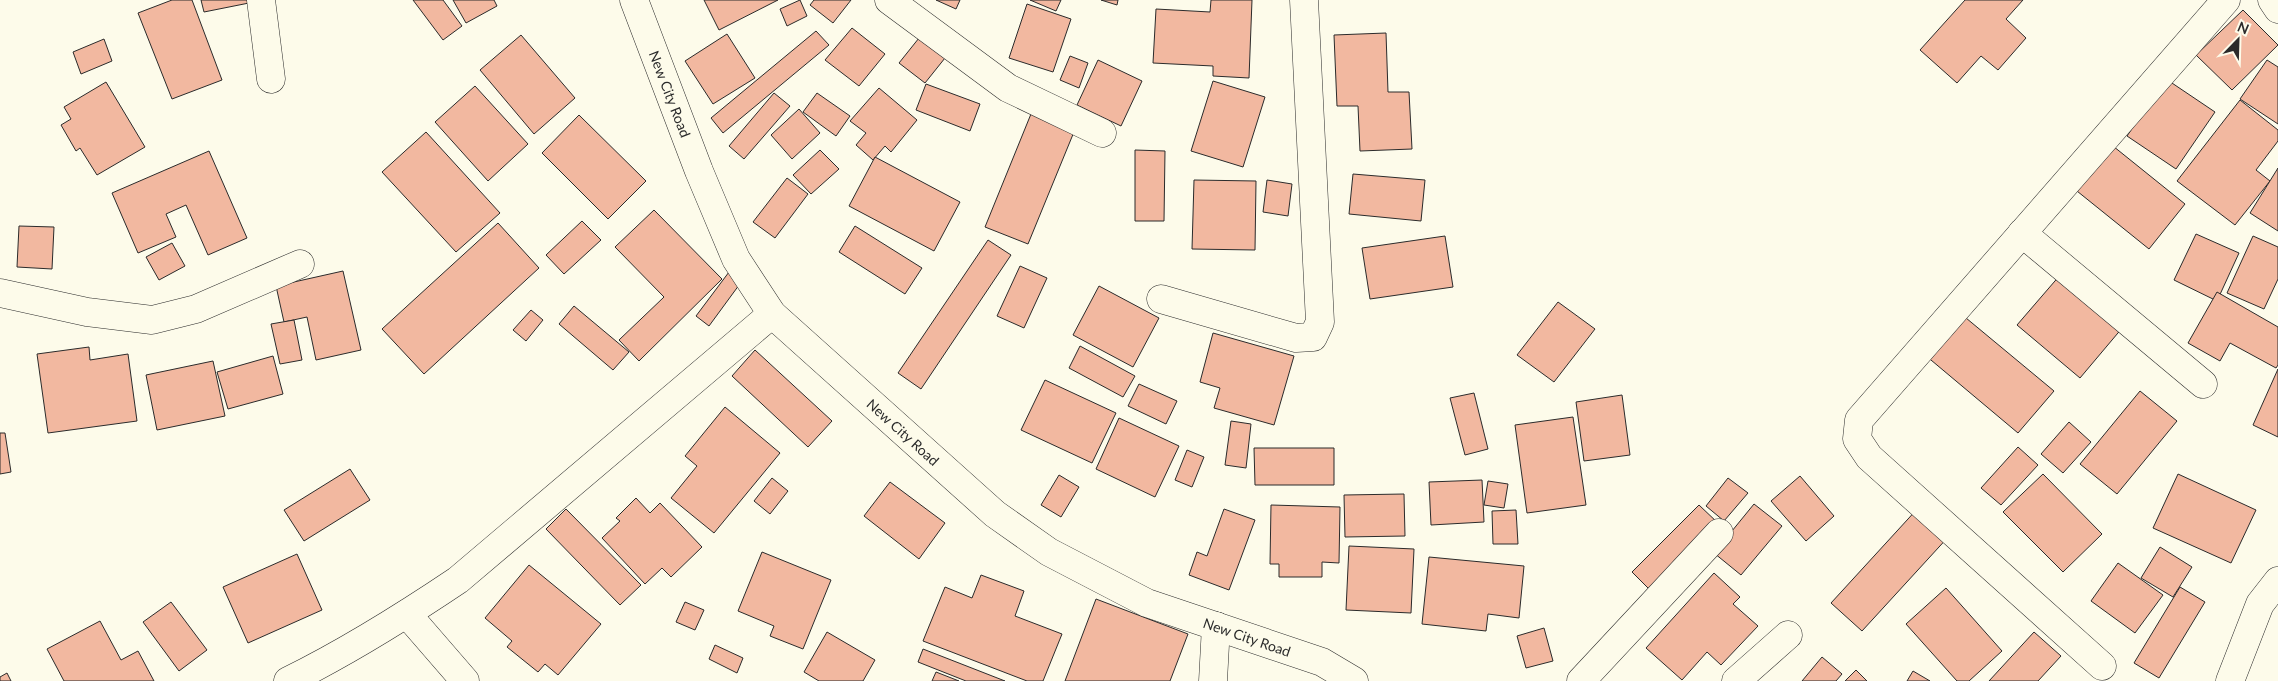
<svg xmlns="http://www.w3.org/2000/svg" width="2278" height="681" font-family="Lato,sans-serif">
	<rect width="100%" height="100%" fill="#fdfbea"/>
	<g fill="#f2b8a0" stroke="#2b2b2b">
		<path d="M172,0h20l30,80 -50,19 -34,-86z"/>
		<path d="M201,0h53v2l-50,10z"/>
		<path d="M413,0h30l19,26 -19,14z"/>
		<path d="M453,0h41l3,6 -31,17z"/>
		<path d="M704,0h74l-59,30z"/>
		<path d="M800,0l7,16 -20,10 -7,-17z"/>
		<path d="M814,0h37l-18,23 -23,-18z"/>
		<path d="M936,0h24l-4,9z"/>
		<path d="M1030,0h31l-5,11z"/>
		<path d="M1101,0h17l-1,5z"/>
		<path d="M1211,0h41l-3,78 -36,-2v-10l-60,-3 3,-54 54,3z"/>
		<path d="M1965,0h58l-17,19 20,19 -28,32 -17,-14 -24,27 -37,-33z"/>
		<path d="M1027,4l44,15 -18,53 -44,-14z"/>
		<path d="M2243,10l35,35 -46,45 -36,-35z"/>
		<path d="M852,28l33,26 -26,32 -34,-26z"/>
		<path d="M816,31l13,14 -106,88 -12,-15z"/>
		<path d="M923,33l26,20 -24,30 -26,-20z"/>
		<path d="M1386,33l2,59h21l3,57 -52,2 -2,-45h-21l-3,-71z"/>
		<path d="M727,34l28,44 -42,26 -28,-43z"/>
		<path d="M521,35l54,63 -41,36 -54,-64z"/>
		<path d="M104,39l8,22 -31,13 -8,-22z"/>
		<path d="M1070,56l18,7 -9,25 -19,-8z"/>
		<path d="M1098,60l44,21 -21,45 -44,-21z"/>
		<path d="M2267,60l11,7v57l-38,-25z"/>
		<path d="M2166,79l49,33 -39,57 -49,-33z"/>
		<path d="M1213,81l52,16 -22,70 -52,-16z"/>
		<path d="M106,82l39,65 -48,28 -17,-27 -4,3 -15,-26 10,-6 -7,-12z"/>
		<path d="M926,84l54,20 -10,27 -54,-21z"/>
		<path d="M475,86l53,58 -40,37 -53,-59z"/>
		<path d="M879,88l38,32 -26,32 -6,-6 -12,14 -17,-15 10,-12 -16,-12z"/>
		<path d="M774,93l16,13 -46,53 -15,-13z"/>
		<path d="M817,93l33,23 -14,20 -33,-24z"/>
		<path d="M2240,100l38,30v11l-22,29 14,11 -35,44 -58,-44z"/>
		<path d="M799,109l21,24 -28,26 -21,-24z"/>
		<path d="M1033,109l43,18 -48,117 -43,-17z"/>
		<path d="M579,115l67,66 -38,38 -66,-66z"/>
		<path d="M426,132l74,81 -44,39 -74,-80z"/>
		<path d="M2103,138l82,66 -36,45 -82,-66z"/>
		<path d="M820,150l19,19 -28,25 -18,-19z"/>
		<path d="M1135,150l30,1 -1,70h-29z"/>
		<path d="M209,151l38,87 -39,17 -22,-50 -20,9 10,23 -38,16 -26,-60z"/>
		<path d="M875,157l85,45 -26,49 -85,-45z"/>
		<path d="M2278,168v63l-28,-18z"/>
		<path d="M1353,174l72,6 -4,41 -72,-7z"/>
		<path d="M787,178l21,16 -33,44 -22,-16z"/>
		<path d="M1194,180l62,1 -1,69 -63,-1z"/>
		<path d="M1267,180l25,4 -4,32 -25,-4z"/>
		<path d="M654,210l68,69 -83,82 -20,-21 45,-43 -49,-50z"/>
		<path d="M582,221l19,19 -37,34 -18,-19z"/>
		<path d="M498,223l41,45 -115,106 -42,-45z"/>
		<path d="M19,226l35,1 -2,42 -35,-2z"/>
		<path d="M855,226l67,42 -17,26 -66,-42z"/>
		<path d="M2196,234l43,19 -22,48 -43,-21z"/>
		<path d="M1445,236l8,51 -83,12 -8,-51z"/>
		<path d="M2253,236l25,11v32l-14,30 -37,-16z"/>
		<path d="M988,240l23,15 -90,134 -23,-16z"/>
		<path d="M172,243l13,23 -26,14 -13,-23z"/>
		<path d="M1020,266l27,12 -23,50 -27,-12z"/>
		<path d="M343,271l18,79 -45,10 -9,-43 -23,5 -8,-36z"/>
		<path d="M729,272l13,9 -33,45 -13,-10z"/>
		<path d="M2061,274l62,53 -43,51 -63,-53z"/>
		<path d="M1099,286l60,32 -26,49 -60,-32z"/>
		<path d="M2217,292l61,35v38l-2,3 -46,-25 -10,18 -32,-18z"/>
		<path d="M1558,302l37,27 -41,53 -37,-27z"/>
		<path d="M574,306l55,46 -16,18 -54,-46z"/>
		<path d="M531,310l12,10 -17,21 -13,-11z"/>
		<path d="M1960,313l94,78 -36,42 -93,-78z"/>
		<path d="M294,320l8,40 -22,4 -9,-40z"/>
		<path d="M1213,333l81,23 -20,69 -60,-17 6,-20 -20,-6z"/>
		<path d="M1080,346l55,30 -12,21 -54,-29z"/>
		<path d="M89,347l1,13 38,-6 9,67 -89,12 -11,-79z"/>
		<path d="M755,350l77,71 -24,26 -76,-71z"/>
		<path d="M273,356l10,38 -55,15 -11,-37z"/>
		<path d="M213,361l12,55 -68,14 -11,-55z"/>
		<path d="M2278,369v68l-25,-12z"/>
		<path d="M1045,380l71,33 -24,50 -71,-33z"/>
		<path d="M1139,384l38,17 -11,23 -38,-18z"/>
		<path d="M2140,391l37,30 -60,73 -37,-30z"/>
		<path d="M1474,393l14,56 -23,6 -15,-57z"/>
		<path d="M1622,395l8,60 -46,6 -8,-59z"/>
		<path d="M725,407l55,46 -66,80 -43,-35 26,-32 -12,-10z"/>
		<path d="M1573,417l13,88 -59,8 -12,-88z"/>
		<path d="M1119,418l60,28 -24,51 -59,-28z"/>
		<path d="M1231,421l20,3 -5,44 -21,-3z"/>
		<path d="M2069,422l22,20 -28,31 -22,-19z"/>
		<path d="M0,433h5l6,39 -11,2z"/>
		<path d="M2018,447l20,18 -37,40 -20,-17z"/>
		<path d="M1254,448h80v37h-79z"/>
		<path d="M1187,450l17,7 -12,30 -17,-7z"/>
		<path d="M350,469l20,31 -66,41 -20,-31z"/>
		<path d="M2043,474l59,60 -39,38 -60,-60z"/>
		<path d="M2178,474l78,36 -25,53 -78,-35z"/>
		<path d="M1059,475l20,12 -18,30 -20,-12z"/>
		<path d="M1800,476l34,40 -28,25 -35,-40z"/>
		<path d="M772,478l16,13 -18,23 -16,-13z"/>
		<path d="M1728,478l20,15 -24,28 -18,-15z"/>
		<path d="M1482,480l2,42 -53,3 -2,-43z"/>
		<path d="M1488,481l20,3 -4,24 -20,-3z"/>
		<path d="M890,482l55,41 -26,36 -55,-43z"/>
		<path d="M1404,494l1,42 -60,1 -1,-42z"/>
		<path d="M636,498l14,15 10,-10 42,44 -31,30 -9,-9 -17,16 -43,-46 18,-17 -4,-3z"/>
		<path d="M1754,504l28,22 -41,49 -27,-22z"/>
		<path d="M1271,505l69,2 -1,56 -17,-1v15h-43v-13h-9z"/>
		<path d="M1699,505l20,19 -68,67 -19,-19z"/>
		<path d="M1919,507l31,28 -88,96 -31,-28z"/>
		<path d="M566,509l75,76 -21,20 -74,-76z"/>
		<path d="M1224,509l31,11 -26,70 -40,-15 8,-23 10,4z"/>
		<path d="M1516,510l2,34h-25l-1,-33z"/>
		<path d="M1349,546l65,3 -3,64 -65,-3z"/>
		<path d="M2160,547l32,20 -19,30 -32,-19z"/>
		<path d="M762,552l69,28 -28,69 -33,-13 4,-10 -36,-15z"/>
		<path d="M297,554l25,56 -74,33 -25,-56z"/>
		<path d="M1429,557l95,9 -5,52 -31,-4 -2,17 -64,-7z"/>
		<path d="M2118,563l45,32 -28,38 -44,-32z"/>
		<path d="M529,565l72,59 -43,51 -13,-11 -7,8 -31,-25 5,-6 -27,-23z"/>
		<path d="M1714,573l26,24 -7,7 25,22 -37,39 -14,-13 -25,28 -36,-32z"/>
		<path d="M981,575l43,16 -9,25 47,18 -19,47h-16l-104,-40 22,-54 27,11z"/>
		<path d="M2180,587l25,15 -46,76 -25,-15z"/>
		<path d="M1946,588l56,63 -33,30h-12l-51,-57z"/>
		<path d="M1096,599l92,35 -18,47h-105z"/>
		<path d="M171,602l36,48 -28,21 -36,-49z"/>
		<path d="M685,602l19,8 -9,20 -19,-8z"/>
		<path d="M100,621l21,39 17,-9 16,30h-90l-17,-32z"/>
		<path d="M1544,628l9,33 -27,7 -9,-32z"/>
		<path d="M827,632l48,28 -12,21h-44l-15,-9z"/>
		<path d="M2034,632l27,24 -23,25h-49z"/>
		<path d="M715,645l28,13 -6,15 -28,-14z"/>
		<path d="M923,649l82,32h-39l-48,-19z"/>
		<path d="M1822,657l20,17 -6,7h-34z"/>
		<path d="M1856,670l11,11h-22z"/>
		<path d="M1913,671l17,10h-23z"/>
		<path d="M936,672l23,9h-27z"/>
		<path d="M7,673l4,8h-11v-4z"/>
	</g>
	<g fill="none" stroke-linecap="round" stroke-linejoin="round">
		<defs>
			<g id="minor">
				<path d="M261,0l10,79"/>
				<path d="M634,0l65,171 37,88 36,55 223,200 54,38 98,51 175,59 32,19"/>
				<path d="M889,0l119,88 94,45"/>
				<path d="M2272,0l6,9"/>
				<path d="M2022,233l181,151"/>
				<path d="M0,293l87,19 65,8 44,-11 104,-45"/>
				<path d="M1161,299l135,39 17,-1 7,-15 -16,-322"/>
				<path d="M407,614l58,67"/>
				<path d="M2102,666l-233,-209 -12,-18 2,-19 367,-420"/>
				<path d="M288,681c59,-29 115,-64 170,-101l314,-266"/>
				<path d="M1213,681l3,-55"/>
				<path d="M1581,681l138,-148"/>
				<path d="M1736,681l52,-46"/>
				<path d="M2230,681l30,-77 18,-23"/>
			</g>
		</defs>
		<use href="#minor" stroke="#2b2b2b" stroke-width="29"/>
		<use href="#minor" stroke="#fdfbea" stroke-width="28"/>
	</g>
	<g text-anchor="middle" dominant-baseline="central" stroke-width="4" stroke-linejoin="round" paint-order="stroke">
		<g font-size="14" fill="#2b2b2b" stroke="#fdfbea">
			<text transform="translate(670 94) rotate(69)">New City Road</text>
			<text transform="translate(903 432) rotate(42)">New City Road</text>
			<text transform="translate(1247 637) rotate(19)">New City Road</text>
		</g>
	</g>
	<g transform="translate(2238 40) rotate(23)" stroke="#fdfbea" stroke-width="4" paint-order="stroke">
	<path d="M0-4L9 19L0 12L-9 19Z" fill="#2b2b2b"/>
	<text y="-8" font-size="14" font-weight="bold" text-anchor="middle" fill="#2b2b2b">N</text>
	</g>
</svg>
